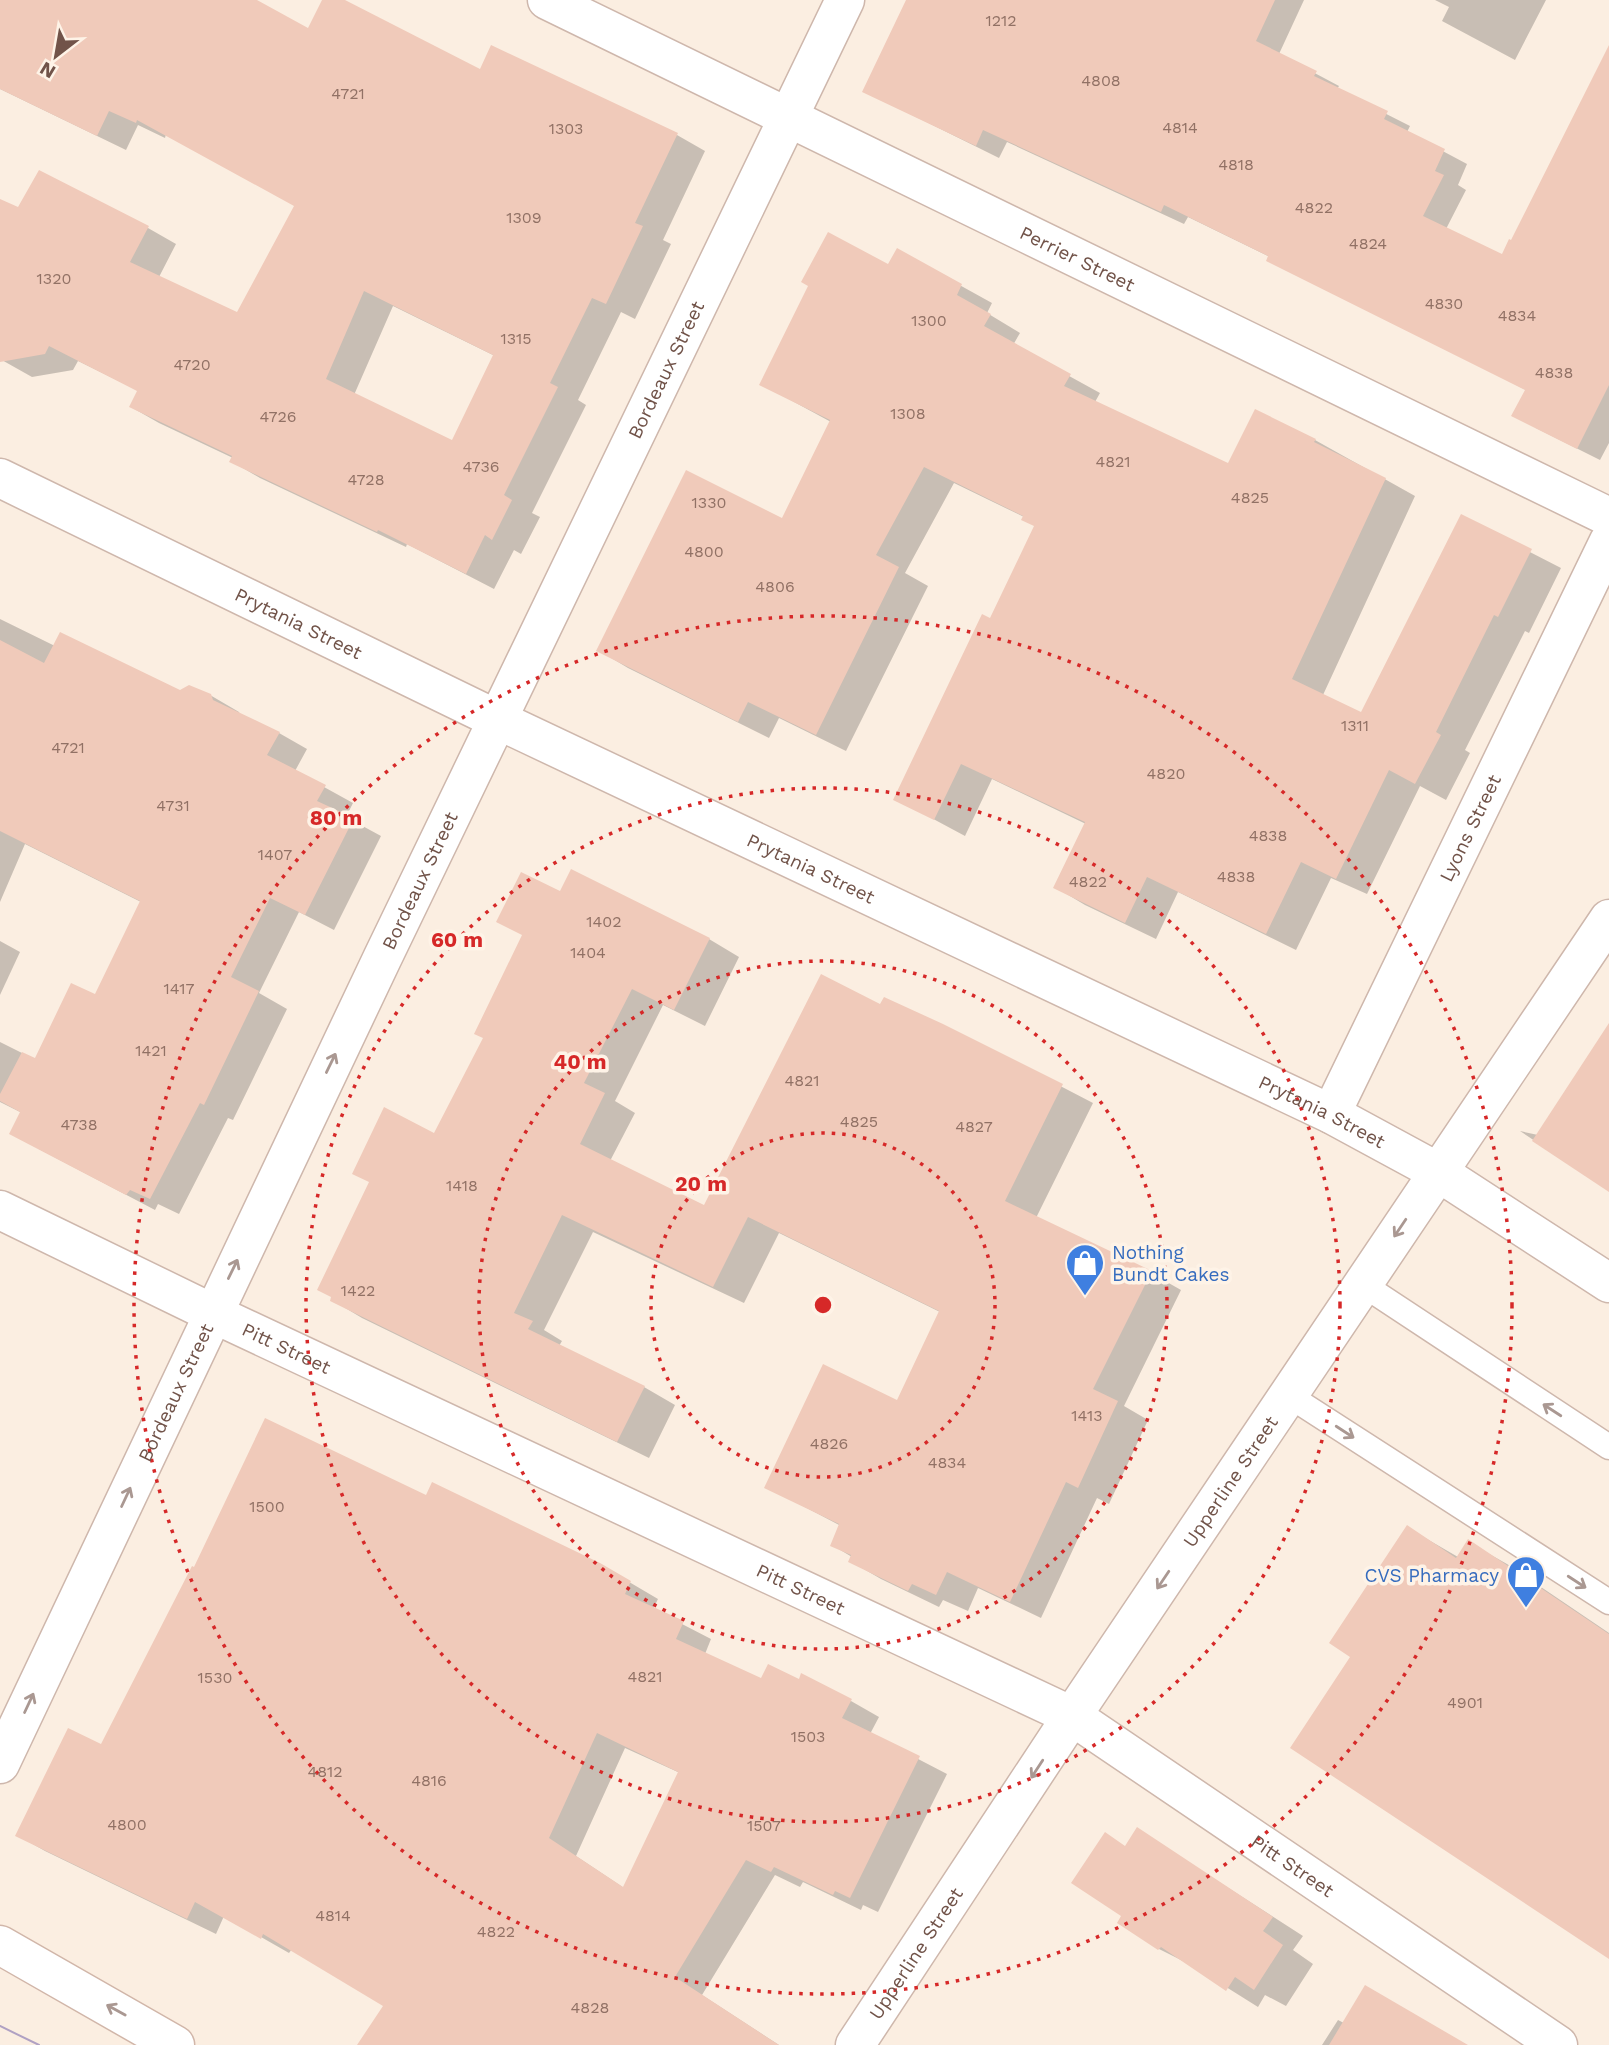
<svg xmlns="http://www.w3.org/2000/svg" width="1609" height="2045" font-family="'Work Sans',sans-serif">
	<rect width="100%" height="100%" fill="#fbeee1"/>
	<g fill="#0003" fill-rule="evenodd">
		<path d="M0,0h253l55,30 16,-30h17l140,71 196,64 28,16 -42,89 8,4 -36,75 -14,-7 -43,88 8,5 -54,108 8,4 -19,37 -7,-4 -20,39 -87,-45 -1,3 -146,-69 -29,-17 2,-3 -74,-35 -28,-16 8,-16 -61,-30 -5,9 -41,7 -32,-18v-158l19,9 129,18 28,16 -17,33 79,37 58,-108 -130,-72 -1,4 -27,-13 -12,25 -126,-61zM393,306l102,50 -42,86 -99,-47z"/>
		<path d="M909,0h395l-25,54 60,32 -2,3 73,37 -3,6 60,32 -9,21 8,5 -20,39 56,28 10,-15 97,-193v394l-9,17 -64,-32 -10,-38 -256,-133 -82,-40 -4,7 -177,-82 -8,16 -135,-67z"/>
		<path d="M1435,0h111l-31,60 -73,-39 7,-14z"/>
		<path d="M898,251l94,52 -5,10 33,20 -7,12 87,48 -5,9 134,63 26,-54 60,29 100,56 -92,199 38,19 101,-197 99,51 -32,65 -4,-2 -60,119 5,3 -24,47 -26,-14 -53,108 -36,-16 -35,72 -118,-58 -22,47 -71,-34 -30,-18 31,-63 -94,-45 -27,57 -69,-37 95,-179 44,-94 -11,-9 -70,-34 -49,90 23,13 -82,165 -67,-33 -10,20 -141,-70 -30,-18 185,-129 48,-99 -70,-38 128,-117z"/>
		<path d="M0,619l55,27 125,46 30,3 29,17 1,3 39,18 28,16 -12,22 58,32 -7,14 35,19 -47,94 -35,-18 -40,81 28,16 -54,111 -5,-2 -49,96 -21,-10 -3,6 -116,-61 -17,-36 -22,-11v-60l36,18 59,-63 46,-95 -116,-58 -25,58z"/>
		<path d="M561,894l148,45 30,18 -34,69 -42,-21 -48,96 20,12 -25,48 95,47 176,-202 62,19 150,78 -57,115 115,55 30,17 -57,116 24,14 -39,84 -12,-6 -56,120 -63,-30 -10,23 -25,-11 -4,7 -58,-28 -31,-18 2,-4 -20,-12 9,-19 -74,-39 131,-85 42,-90 -161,-79 -35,70 -151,-71 -49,98 18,11 -3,5 85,41 31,18 -26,53 -287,-140 -30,-18 103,-164z"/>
		<path d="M0,941l20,11 -20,43z"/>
		<path d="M1609,1026v164l-89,-59 18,4z"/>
		<path d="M427,1497l175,69 56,33 -5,10 58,30 -6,15 57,26 89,21 28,16 -9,17 77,40 -69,138 -15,-7 -2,5 -58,-28 -3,5 -25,-12 -73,120 77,50h-386l-8,-40 -93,-56 -3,4 -65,-37 -8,18 -171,-83 -28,-16 85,-88zM625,1748l55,25 -56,115 -48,-32z"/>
		<path d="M1408,1528l50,29 10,-15 39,22 102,69v324l-256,-301z"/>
		<path d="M1138,1830l165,106 -10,14 20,14 -27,42 -21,-11 -7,12 -67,-42 -32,-16 -35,-34 3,-68z"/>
		<path d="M1338,2020l6,3 85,22h-107z"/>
	</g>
	<g fill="#f0caba" fill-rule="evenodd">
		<path d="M0,0h257l51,28 14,-28h23l135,69 11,-24 187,88 -43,90 8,3 -37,78 -14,-6 -42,85 8,4 -54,108 8,5 -20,40 -7,-5 -19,39 -88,-44 -1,2 -148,-70 3,-6 -103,-49 8,-16 -88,-45 -4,8 -45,8v-163l18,8 21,-37 110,56 -19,36 107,50 57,-106 -157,-86 -1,3 -27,-12 -12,25 -97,-47zM364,291l129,64 -41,85 -126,-61z"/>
		<path d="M906,0h369l-19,41 61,30 -3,5 74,35 -4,8 61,30 -10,22 9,4 -21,41 79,38 7,-15 2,1 98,-195v340l-32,64 -66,-33 14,-26 -259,-129 2,-5 -104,-51 -3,7 -178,-82 -7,16 -114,-54z"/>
		<path d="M828,232l60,32 9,-16 65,36 -5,11 34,19 -7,12 87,48 -7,12 164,77 27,-54 61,30 -2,3 72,36 -94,201 69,33 100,-198 71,35 -34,68 -4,-2 -58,117 5,3 -26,49 -26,-14 -53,109 -35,-17 -35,72 -119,-57 -22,46 -72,-35 32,-66 -124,-58 -27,56 -41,-20 89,-186 8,4 44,-92 -13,-6 2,-4 -99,-49 -48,88 23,12 -83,168 -68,-33 -10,20 -142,-71 90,-181 96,48 48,-98 -71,-35 49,-99 -7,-4z"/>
		<path d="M60,632l120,58 9,-5 22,9 2,6 67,32 -13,23 59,30 -9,16 37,17 -49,97 -35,-17 -39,79 28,14 -55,114 -4,-2 -50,96 -20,-9 -4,5 -117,-61 11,-22 -20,-11v-7l22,-42 13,6 36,-75 24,11 45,-93 -140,-70v-191l44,23z"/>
		<path d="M571,869l139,69 -36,72 -42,-21 -48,94 21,10 -25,51 124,61 117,-231 59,30 4,-7 59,27 120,60 -58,117 147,70 -59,118 25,12 -40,87 -12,-6 -56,120 -63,-30 -11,23 -24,-11 -4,7 -60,-29 3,-7 -21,-9 9,-22 -75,-36 59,-124 74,36 42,-89 -191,-94 -35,70 -151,-72 -48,98 19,8 -5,8 117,57 -28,56 -287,-141 1,-4 -14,-7 52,-108 -17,-8 32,-67 50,26 49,-95 -9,-4 48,-99 -26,-13 25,-50 39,19z"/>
		<path d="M1609,1023v169l-77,-51z"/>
		<path d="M265,1418l161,77 6,-13 168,81 31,18 -6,13 59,27 -8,18 85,39 7,-14 31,15 2,-6 51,26 -10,19 78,38 -70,142 -15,-7 -2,4 -59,-28 -3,5 -25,-12 -71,117 104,68h-422l26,-39 -120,-72 -2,5 -66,-37 -8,17 -172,-83 53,-108 33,16 91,-178 2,1zM597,1733l81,39 -55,115 -74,-49z"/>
		<path d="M1407,1525l49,33 12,-19 141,95v325l-319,-211 60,-91 -21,-14z"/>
		<path d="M1137,1827l136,90 -10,14 20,14 -29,45 -19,-13 -9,14 -65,-44 -3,3 -41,-27 4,-7 -50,-33 34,-51 20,14z"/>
		<path d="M1365,1985l103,60h-139z"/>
	</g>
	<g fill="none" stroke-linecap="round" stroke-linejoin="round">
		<defs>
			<g id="lane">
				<path d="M1362,1284l247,163"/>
				<path d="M1288,1395l321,207"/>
			</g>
			<g id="street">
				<path id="s1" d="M547,0l1062,517"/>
				<path id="s2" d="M0,478l496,241 835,395 107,58 171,111"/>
				<path id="s3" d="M1331,1114l278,-573"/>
				<path id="s4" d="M0,1210l212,103 860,403 486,329"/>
				<path id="s5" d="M0,1764c277,-590 560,-1178 845,-1764"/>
				<path id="s6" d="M855,2045l217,-329 537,-797"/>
			</g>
			<path id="secondary" d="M0,1945l175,100"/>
		</defs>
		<use href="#lane" stroke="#ceb7ac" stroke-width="27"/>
		<use href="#street" stroke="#ceb7ac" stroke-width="41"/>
		<use href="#secondary" stroke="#d1b6a9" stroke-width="41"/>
		<use href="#lane" stroke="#fff" stroke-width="24"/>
		<use href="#street" stroke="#fff" stroke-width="38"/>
		<use href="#secondary" stroke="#fff" stroke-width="38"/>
		<path stroke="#b0a1c3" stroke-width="2" d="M0,2026l39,19"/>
	</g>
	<defs><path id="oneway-shaft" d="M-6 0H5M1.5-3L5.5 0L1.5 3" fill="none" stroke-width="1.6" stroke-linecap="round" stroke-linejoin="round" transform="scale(1.75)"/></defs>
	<g stroke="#aa9892">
		<use href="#oneway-shaft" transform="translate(331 1063) rotate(-64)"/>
		<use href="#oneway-shaft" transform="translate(1400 1228) rotate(124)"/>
		<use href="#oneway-shaft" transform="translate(233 1269) rotate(-64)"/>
		<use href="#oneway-shaft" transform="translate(1552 1410) rotate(-147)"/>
		<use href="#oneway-shaft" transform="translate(1345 1432) rotate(33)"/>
		<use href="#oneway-shaft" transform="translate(126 1497) rotate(-65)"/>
		<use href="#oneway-shaft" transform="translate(1163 1580) rotate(124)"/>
		<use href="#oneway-shaft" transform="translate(1577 1582) rotate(33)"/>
		<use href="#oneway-shaft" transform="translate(29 1703) rotate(-65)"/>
		<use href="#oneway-shaft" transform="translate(1037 1769) rotate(123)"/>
		<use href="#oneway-shaft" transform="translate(116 2010) rotate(-151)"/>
	</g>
	<g fill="none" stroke="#d62828" stroke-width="3.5" stroke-dasharray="3.5 7">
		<circle cx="823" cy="1305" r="172"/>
		<circle cx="823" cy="1305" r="344"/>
		<circle cx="823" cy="1305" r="517"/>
		<circle cx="823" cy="1305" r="689"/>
	</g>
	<defs>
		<symbol id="shop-pin" viewBox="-11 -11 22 30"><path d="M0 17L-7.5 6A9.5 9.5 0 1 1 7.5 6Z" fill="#3f7fe0" stroke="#fef3e7"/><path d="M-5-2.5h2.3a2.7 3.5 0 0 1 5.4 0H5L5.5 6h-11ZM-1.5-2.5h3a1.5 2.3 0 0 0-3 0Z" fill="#fff"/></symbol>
	</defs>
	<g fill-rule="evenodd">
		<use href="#shop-pin" x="1063" y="1241" width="44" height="60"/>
		<use href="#shop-pin" x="1504" y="1553" width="44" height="60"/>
	</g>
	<g text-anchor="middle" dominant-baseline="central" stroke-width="7" stroke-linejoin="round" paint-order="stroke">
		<g font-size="16" fill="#917165">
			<text x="1001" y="20">1212</text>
			<text x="1101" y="80">4808</text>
			<text x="348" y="93">4721</text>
			<text x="1180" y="127">4814</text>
			<text x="566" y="128">1303</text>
			<text x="1236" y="164">4818</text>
			<text x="1314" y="207">4822</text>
			<text x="524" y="217">1309</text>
			<text x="1368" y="243">4824</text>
			<text x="54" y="278">1320</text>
			<text x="1444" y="303">4830</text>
			<text x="1517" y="315">4834</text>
			<text x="929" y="320">1300</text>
			<text x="516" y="338">1315</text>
			<text x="192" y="364">4720</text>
			<text x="1554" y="372">4838</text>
			<text x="908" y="413">1308</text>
			<text x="278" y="416">4726</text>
			<text x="1113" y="461">4821</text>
			<text x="481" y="466">4736</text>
			<text x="366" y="479">4728</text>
			<text x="1250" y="497">4825</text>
			<text x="709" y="502">1330</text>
			<text x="704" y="551">4800</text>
			<text x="775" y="586">4806</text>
			<text x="1355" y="725">1311</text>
			<text x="68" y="747">4721</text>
			<text x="1166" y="773">4820</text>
			<text x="173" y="805">4731</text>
			<text x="1268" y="835">4838</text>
			<text x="275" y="854">1407</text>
			<text x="1236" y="876">4838</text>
			<text x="1088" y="881">4822</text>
			<text x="604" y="921">1402</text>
			<text x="588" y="952">1404</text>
			<text x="179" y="988">1417</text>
			<text x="151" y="1050">1421</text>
			<text x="802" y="1080">4821</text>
			<text x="859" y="1121">4825</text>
			<text x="79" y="1124">4738</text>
			<text x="974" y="1126">4827</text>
			<text x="462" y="1185">1418</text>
			<text x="358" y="1290">1422</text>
			<text x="1087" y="1415">1413</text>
			<text x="829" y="1443">4826</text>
			<text x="947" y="1462">4834</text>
			<text x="267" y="1506">1500</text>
			<text x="645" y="1676">4821</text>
			<text x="215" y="1677">1530</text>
			<text x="1465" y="1702">4901</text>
			<text x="808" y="1736">1503</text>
			<text x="325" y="1771">4812</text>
			<text x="429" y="1780">4816</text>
			<text x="127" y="1824">4800</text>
			<text x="764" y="1825">1507</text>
			<text x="333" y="1915">4814</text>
			<text x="496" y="1931">4822</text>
			<text x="590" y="2007">4828</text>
		</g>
		<g font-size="19" fill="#715349" stroke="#fef3e7">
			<text stroke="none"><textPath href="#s1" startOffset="590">Perrier Street</textPath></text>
			<text stroke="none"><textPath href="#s5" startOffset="1545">Bordeaux Street</textPath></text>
			<text stroke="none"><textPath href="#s2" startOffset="332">Prytania Street</textPath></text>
			<text stroke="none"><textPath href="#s3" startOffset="318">Lyons Street</textPath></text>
			<text stroke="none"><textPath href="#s2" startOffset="900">Prytania Street</textPath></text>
			<text stroke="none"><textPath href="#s5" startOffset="978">Bordeaux Street</textPath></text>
			<text stroke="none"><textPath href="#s2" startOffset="1466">Prytania Street</textPath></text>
			<text stroke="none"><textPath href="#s4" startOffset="318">Pitt Street</textPath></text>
			<text stroke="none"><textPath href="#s5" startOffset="411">Bordeaux Street</textPath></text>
			<text stroke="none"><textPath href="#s6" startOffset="677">Upperline Street</textPath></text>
			<text stroke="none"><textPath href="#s4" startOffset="886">Pitt Street</textPath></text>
			<text stroke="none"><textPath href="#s4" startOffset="1452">Pitt Street</textPath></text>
			<text stroke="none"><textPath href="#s6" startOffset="110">Upperline Street</textPath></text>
		</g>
		<g font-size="19" fill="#366cbe" stroke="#fef3e7" text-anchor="start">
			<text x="1112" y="1252">Nothing<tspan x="1112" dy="22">Bundt Cakes</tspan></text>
			<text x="1499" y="1575" text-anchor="end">CVS Pharmacy</text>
		</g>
	</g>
	<circle cx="823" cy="1305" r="10" fill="#d62828" stroke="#fef3e7" stroke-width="3.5"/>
	<g font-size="21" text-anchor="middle" font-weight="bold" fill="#d62828" stroke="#fef3e7" stroke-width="7" stroke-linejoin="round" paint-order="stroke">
		<text x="336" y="825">80 m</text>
		<text x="457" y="947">60 m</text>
		<text x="580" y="1069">40 m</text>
		<text x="701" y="1191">20 m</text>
	</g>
	<g transform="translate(56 56) rotate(211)" stroke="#fef3e7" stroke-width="5" paint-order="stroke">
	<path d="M0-5L12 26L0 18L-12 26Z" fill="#715349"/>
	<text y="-10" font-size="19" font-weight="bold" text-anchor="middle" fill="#715349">N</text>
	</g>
</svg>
